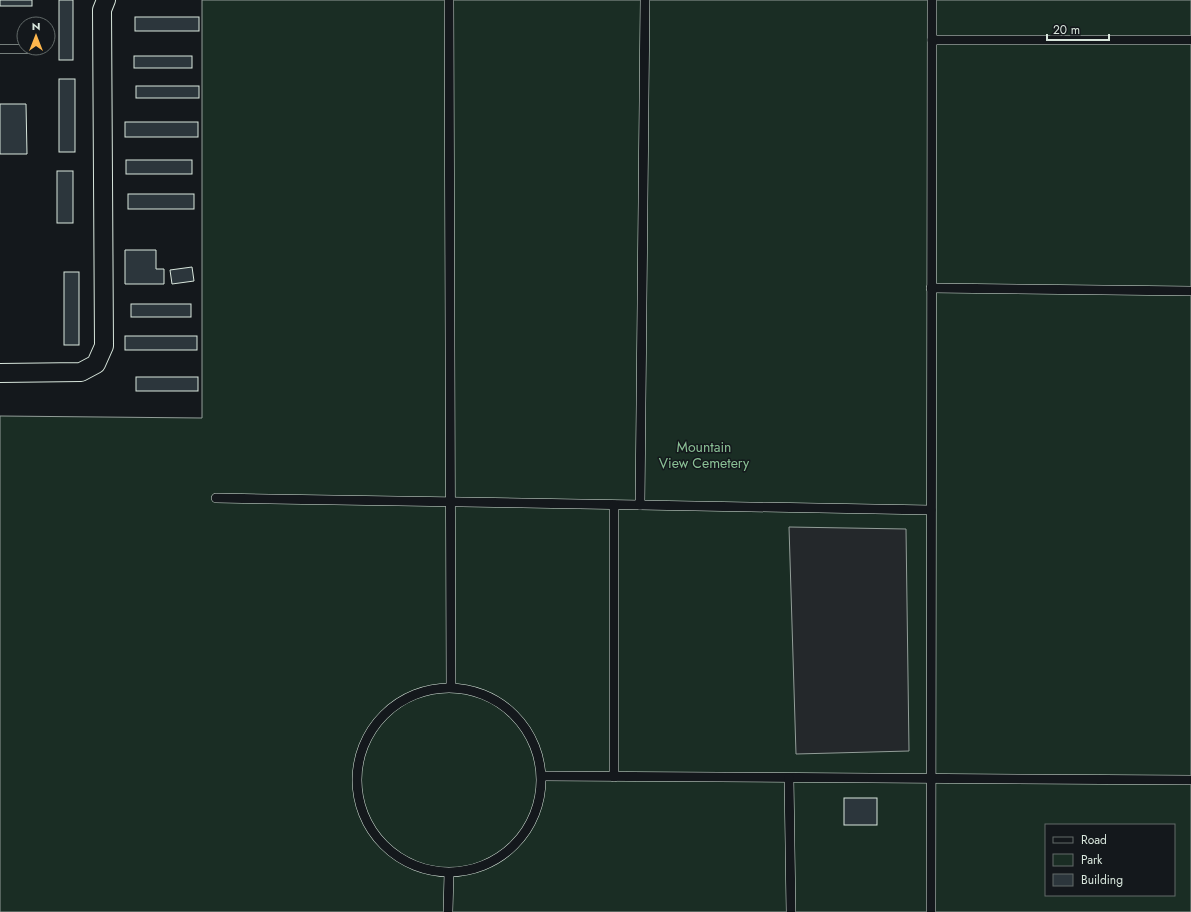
<svg xmlns="http://www.w3.org/2000/svg" width="1191" height="912" font-family="Jost,sans-serif">
	<rect width="100%" height="100%" fill="#14181c"/>
	<path fill="#1a2d24" stroke="#939e99" fill-rule="evenodd" d="M202,0h989v912h-1191v-496l202,2zM1046,825h128v70h-128z"/>
	<path fill="#24282b" stroke="#939e99" d="M789,527l117,2 3,222 -113,3z"/>
	<g fill="#2c363c" stroke="#d8e6dc">
		<rect x="0" y="0" width="32" height="6"/>
		<rect x="59" y="0" width="14" height="60"/>
		<rect x="135" y="17" width="64" height="14"/>
		<rect x="134" y="56" width="58" height="12"/>
		<rect x="59" y="79" width="16" height="73"/>
		<rect x="136" y="86" width="63" height="12"/>
		<path d="M0,104h26l1,50h-27z"/>
		<rect x="125" y="122" width="73" height="15"/>
		<rect x="126" y="160" width="66" height="14"/>
		<rect x="57" y="171" width="16" height="52"/>
		<rect x="128" y="194" width="66" height="15"/>
		<path d="M125,250h31v19h8v15h-39z"/>
		<path d="M192,267l2,14 -22,3 -2,-14z"/>
		<rect x="64" y="272" width="15" height="73"/>
		<rect x="131" y="304" width="60" height="13"/>
		<rect x="125" y="336" width="72" height="14"/>
		<rect x="136" y="377" width="62" height="14"/>
		<rect x="844" y="798" width="33" height="27"/>
	</g>
	<g fill="none" stroke-linecap="round" stroke-linejoin="round">
		<defs>
			<g id="service">
				<path d="M449,0l2,687"/>
				<path d="M932,40h259"/>
				<path d="M0,49h39"/>
				<path d="M931,288l260,3"/>
				<path d="M216,498l424,7 5,-505"/>
				<path d="M614,505v272"/>
				<path d="M640,505l291,5"/>
				<circle cx="449" cy="780" r="92"/>
				<path d="M542,776l649,4"/>
				<path d="M789,778l2,134"/>
				<path d="M448,912l1,-39"/>
				<path d="M931,912l1,-912"/>
			</g>
			<path id="minor" d="M0,373l81,-1 15,-8 8,-18 -2,-336 4,-10"/>
		</defs>
		<use href="#service" stroke="#d8e6dc" stroke-width="10"/>
		<use href="#minor" stroke="#d8e6dc" stroke-width="20"/>
		<use href="#service" stroke="#14181c" stroke-width="9"/>
		<use href="#minor" stroke="#14181c" stroke-width="18"/>
	</g>
	<g text-anchor="middle" dominant-baseline="central" stroke-width="3" stroke-linejoin="round" paint-order="stroke">
		<g font-size="14" fill="#8ac095" stroke="#14181c">
			<text x="704" y="447">Mountain<tspan x="704" dy="16">View Cemetery</tspan></text>
		</g>
	</g>
	<rect x="1045" y="824" width="130" height="72" fill="#14181c" stroke="#626a69"/>
	<rect x="1053" y="837" width="20" height="6" fill="#14181c" stroke="#626a69"/>
	<text x="1081" y="844" font-size="12" fill="#d8e6dc">Road</text>
	<rect x="1053" y="854" width="20" height="12" fill="#1a2d24" stroke="#626a69"/>
	<text x="1081" y="864" font-size="12" fill="#d8e6dc">Park</text>
	<rect x="1053" y="874" width="20" height="12" fill="#2c363c" stroke="#626a69"/>
	<text x="1081" y="884" font-size="12" fill="#d8e6dc">Building</text>
	<g transform="translate(36 36)"><circle r="19" fill="#14181c" stroke="#626a69"/>
	<path d="M0-3L7 15L0 10L-7 15Z" fill="#ffb74d"/>
	<text y="-6" font-size="11" font-weight="bold" text-anchor="middle" fill="#d8e6dc">N</text>
	</g>
	<path d="M1047 34v6h62v-6" fill="none" stroke="#d8e6dc" stroke-width="2"/>
	<text x="1053" y="34" font-size="12" fill="#d8e6dc" stroke="#14181c" stroke-width="3" paint-order="stroke">20 m</text>
</svg>
